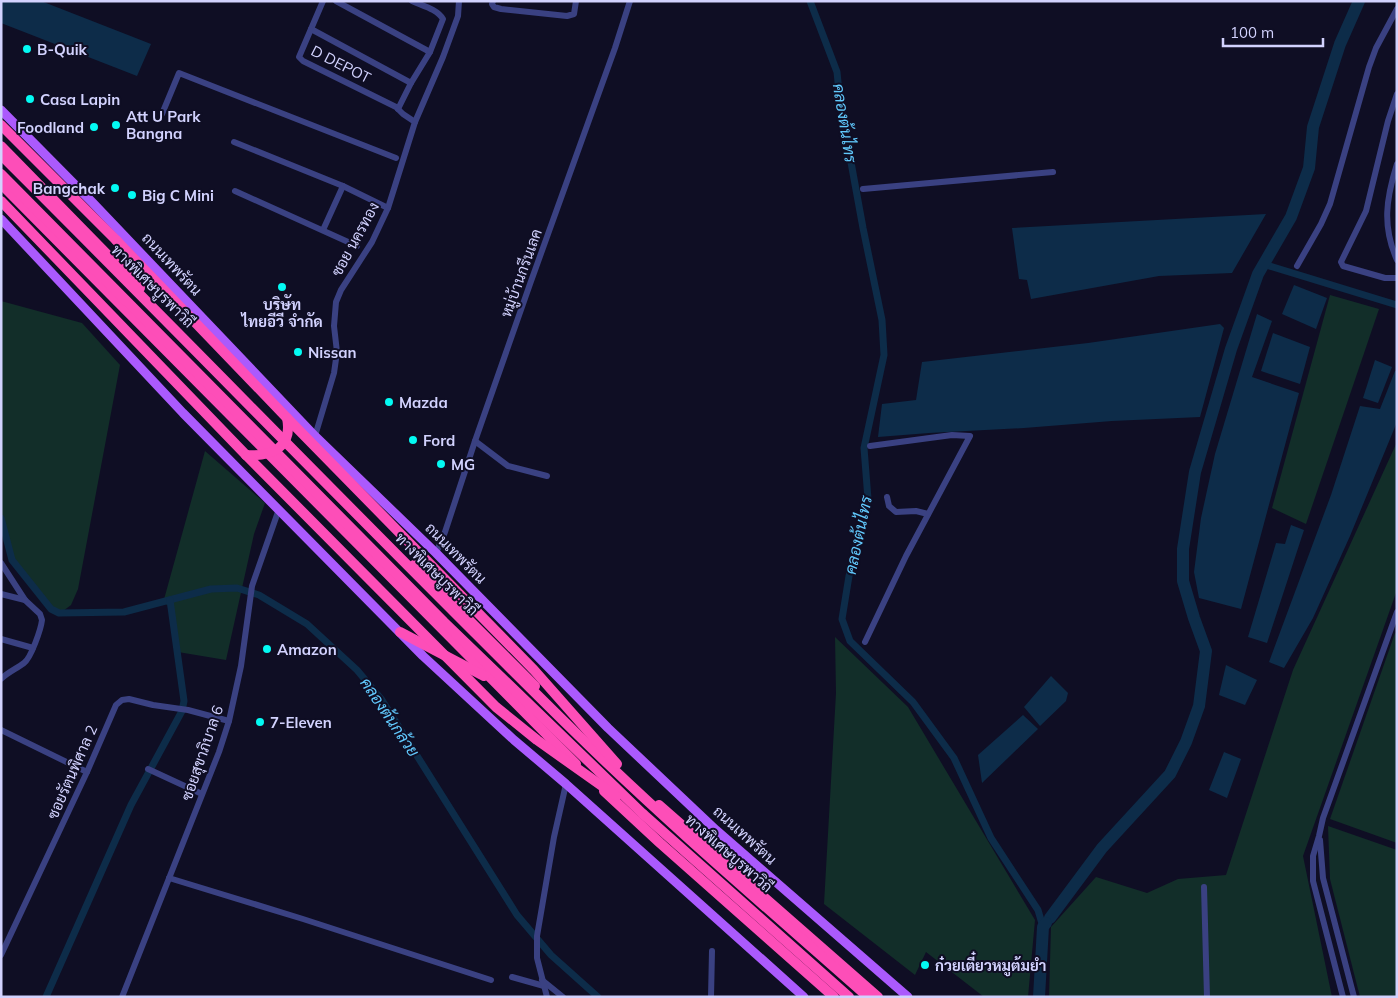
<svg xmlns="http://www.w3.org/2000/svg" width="1398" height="998" font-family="Mulish,Sarabun,sans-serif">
	<rect width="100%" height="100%" fill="#0f0e24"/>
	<g fill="#122e29">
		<path d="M1330,295l49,14 -73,215 -34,-16z"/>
		<path d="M1,301l81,22 38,42 -42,224 -7,16 -8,6 -14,-4 -37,-46 -11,-31z"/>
		<path d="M1397,442v148l-94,266 29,141h-283l2,-70 45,-50 51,16 31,-14 48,-4 67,-205z"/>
		<path d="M205,451l60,52 -11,31 -28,126 -48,-8 -8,-46 -7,-3z"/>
		<path d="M1395,633l2,1v209l-67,-24z"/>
		<path d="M835,637l73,70 127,213 -7,77h-44l-58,-45 -11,23 -91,-71 12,-211z"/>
		<path d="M1328,826l69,24v147h-37l-30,-118z"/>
	</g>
	<g fill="#0d2c49">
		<path d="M1,1h40l110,43 -14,32 -136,-53z"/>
		<path d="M1266,214l-34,59 -73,3 -128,23 -4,-19 -8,-1 -7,-51z"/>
		<path d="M1294,285l33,13 -11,31 -34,-15z"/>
		<path d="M1257,314l15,7 -20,56 47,16 -58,216 -42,-11 -5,-26 7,-54 14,-64z"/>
		<path d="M1220,324l4,4 -24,89 -88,4 -88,7 -95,5 -51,4 4,-33 34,-4 6,-38 166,-19z"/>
		<path d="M1273,333l37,14 -10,37 -39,-13z"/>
		<path d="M1375,360l17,7 -14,36 -15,-5z"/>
		<path d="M1395,371h2v51l-47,114 -37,82 -29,50 -15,-6 62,-167 29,-89 20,3z"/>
		<path d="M1291,525l13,5 -37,113 -19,-6 28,-94 9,1z"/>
		<path d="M1226,665l31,15 -12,25 -26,-10z"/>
		<path d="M1051,676l17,17 -2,8 -26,25 -16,-19z"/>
		<path d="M1023,715l15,14 -56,54 -4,-28z"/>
		<path d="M1224,752l17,7 -14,39 -18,-8z"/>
	</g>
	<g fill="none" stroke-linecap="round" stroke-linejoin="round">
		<g stroke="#0d2c49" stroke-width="7">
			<path d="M810,1l27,71 3,30 23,126 19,92 2,35 -20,93 4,51 -19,77 -7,43 8,22 63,61 41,56 37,80 47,72 5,17"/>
			<path d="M1263,264l134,41"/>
			<path d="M1,518l11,42 39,49 8,4 65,-1 87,-23 26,-1 22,7 48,29 50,46 25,30 135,215 34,40 47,42"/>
			<path d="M46,997l85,-192 51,-94 2,-10 -14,-101"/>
		</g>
		<g stroke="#0d2c49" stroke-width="12">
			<path d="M1050,918l52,-70 68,-74 16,-32 13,-36 7,-55 -12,-33 -11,-37v-32l12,-77 36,-123 27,-75 33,-57 18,-49 4,-41 27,-83 19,-43"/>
			<path d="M1039,997l4,-70 3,-4"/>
		</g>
		<g stroke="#3a4182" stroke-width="6">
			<path d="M323,1l-24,56 4,4 93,46 7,7 12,8"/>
			<path d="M336,1l94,51 -19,31"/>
			<path d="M412,1c11,5 25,8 31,18l-13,33"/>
			<path d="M493,1l-1,3 2,3 7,2 66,7 7,-2 2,-13"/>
			<path d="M311,29l100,54 -13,26"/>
			<path d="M1397,94l-9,27 -22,90 -25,51 2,4 42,12h12"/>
			<path d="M162,114l17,-41 217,85"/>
			<path d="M234,142l109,44 -20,44"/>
			<path d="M1397,164c-11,35 -15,62 0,96"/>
			<path d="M343,186l45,22"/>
			<path d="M863,189l190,-17"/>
			<path d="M235,191l122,55"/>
			<path d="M1297,266l24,-42 9,-20 39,-137 7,-19 21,-39"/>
			<path d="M315,436l19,-63 3,-21 -3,-26 2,-24 5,-12 31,-48 16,-34 27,-86 28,-65 15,-41 1,-15"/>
			<path d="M475,441l33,25 39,10"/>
			<path d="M887,497l2,9 7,6 20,-1 12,3"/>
			<path d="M436,553l9,-21 30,-91 55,-157 85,-236 15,-47"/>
			<path d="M1,563l24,37 15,14 2,6c-1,9 -11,38 -18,43 -8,6 -16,9 -23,16"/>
			<path d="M1,594l24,6"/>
			<path d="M1,639l32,9"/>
			<path d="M865,642l41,-86 64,-120 -18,-1 -82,11"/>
			<path d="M1,730l86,42"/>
			<path d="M148,769l54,25"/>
			<path d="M1320,840l3,38 31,119"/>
			<path d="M169,878l134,41 188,61"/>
			<path d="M1204,887l3,110"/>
			<path d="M1,955l86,-183 29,-67 6,-5 7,-1 24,6 35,5 41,11"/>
			<path d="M512,977l32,9"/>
			<path d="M542,980l21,17"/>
			<path d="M122,997l97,-245 10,-31 12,-55 11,-80 27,-77"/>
			<path d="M547,997l-10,-39v-22l17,-99 12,-53"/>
			<path d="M711,997l1,-46"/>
			<path d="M1343,997l-30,-116v-25l6,-20 4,-18 74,-206"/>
		</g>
		<g stroke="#ab5afd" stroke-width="9">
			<path d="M1,110l91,92 223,234 121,117 172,175 108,102 192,167"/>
			<path d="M1,219l182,194 240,243 91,84 52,44 238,213"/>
		</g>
		<g stroke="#fd4eb8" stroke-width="10">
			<path d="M1,125l115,115"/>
			<path d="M1,146l139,142"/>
			<path d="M1,184l575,580"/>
			<path d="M1,201l245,254"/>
			<path d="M414,565l121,121"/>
			<path d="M400,632l84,44"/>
			<path d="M604,791l56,52 174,154"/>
			<path d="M659,805l219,192"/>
			<path d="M643,814l206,183"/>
		</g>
		<g stroke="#fd4eb8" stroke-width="10">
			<path d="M1,155c194,193 383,390 578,581 93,91 192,175 289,261"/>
			<path d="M1,174l443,448 199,192"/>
			<path d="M116,240l171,178c6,29 -15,39 -41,37"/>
			<path d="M287,418l247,252 83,94"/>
			<path d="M246,455l250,252 41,33 79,56"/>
		</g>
	</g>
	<g fill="#03faf3" stroke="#0f0e24" stroke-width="2">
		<circle cx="27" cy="49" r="5"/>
		<circle cx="30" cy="99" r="5"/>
		<circle cx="116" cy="125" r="5"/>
		<circle cx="94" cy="127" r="5"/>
		<circle cx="115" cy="188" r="5"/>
		<circle cx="132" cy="195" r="5"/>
		<circle cx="282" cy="287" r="5"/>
		<circle cx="298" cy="352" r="5"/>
		<circle cx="389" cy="402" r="5"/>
		<circle cx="413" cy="440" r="5"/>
		<circle cx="441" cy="464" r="5"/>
		<circle cx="267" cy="649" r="5"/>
		<circle cx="260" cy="722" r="5"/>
		<circle cx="925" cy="965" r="5"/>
	</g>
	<g text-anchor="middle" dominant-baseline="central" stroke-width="4" stroke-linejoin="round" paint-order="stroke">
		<g font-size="15" font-weight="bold" fill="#d2d2fe" stroke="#0f0e24" text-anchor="start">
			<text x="37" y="49">B-Quik</text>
			<text x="40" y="99">Casa Lapin</text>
			<text x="126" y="116">Att U Park<tspan x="126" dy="17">Bangna</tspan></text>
			<text x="84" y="127" text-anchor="end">Foodland</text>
			<text x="105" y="188" text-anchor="end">Bangchak</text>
			<text x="142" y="195">Big C Mini</text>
			<text x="282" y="304" text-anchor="middle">บริษัท<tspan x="282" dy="17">ไทยอีวี จำกัด</tspan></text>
			<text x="308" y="352">Nissan</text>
			<text x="399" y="402">Mazda</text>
			<text x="423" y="440">Ford</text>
			<text x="451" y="464">MG</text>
			<text x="277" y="649">Amazon</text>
			<text x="270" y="722">7-Eleven</text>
			<text x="935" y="965">ก๋วยเตี๋ยวหมูต้มยำ</text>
		</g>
		<g font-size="15" fill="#d2d2fe" stroke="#0f0e24">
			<text transform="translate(341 64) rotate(27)">D DEPOT</text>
			<text transform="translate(355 239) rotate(-61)">ซอย นครทอง</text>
			<text transform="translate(172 264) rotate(47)">ถนนเทพรัตน</text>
			<text transform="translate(521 273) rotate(-70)">หมู่บ้านกรีนเลค</text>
			<text transform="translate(153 286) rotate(45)">ทางพิเศษบูรพาวิถี</text>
			<text transform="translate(456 553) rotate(45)">ถนนเทพรัตน</text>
			<text transform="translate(437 574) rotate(45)">ทางพิเศษบูรพาวิถี</text>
			<text transform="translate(202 753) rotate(-71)">ซอยสุขาภิบาล 6</text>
			<text transform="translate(72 772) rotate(-66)">ซอยรัตนพิศาล 2</text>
			<text transform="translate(745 835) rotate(42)">ถนนเทพรัตน</text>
			<text transform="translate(729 853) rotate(41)">ทางพิเศษบูรพาวิถี</text>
		</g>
		<g font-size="16" font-style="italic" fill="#61c9fd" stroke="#0f0e24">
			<text transform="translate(845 123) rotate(81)">คลองต้นไทร</text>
			<text transform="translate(858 535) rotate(-78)">คลองต้นไทร</text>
			<text transform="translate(390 717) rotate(56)">คลองต้นกล้วย</text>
		</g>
	</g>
	<rect width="1398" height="998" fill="none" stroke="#d2d2fe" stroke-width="5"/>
	<path d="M1223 38v8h100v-8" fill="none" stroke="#d2d2fe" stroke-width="2.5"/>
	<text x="1230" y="38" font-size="15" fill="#d2d2fe" stroke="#0f0e24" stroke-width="4" paint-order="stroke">100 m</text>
</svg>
